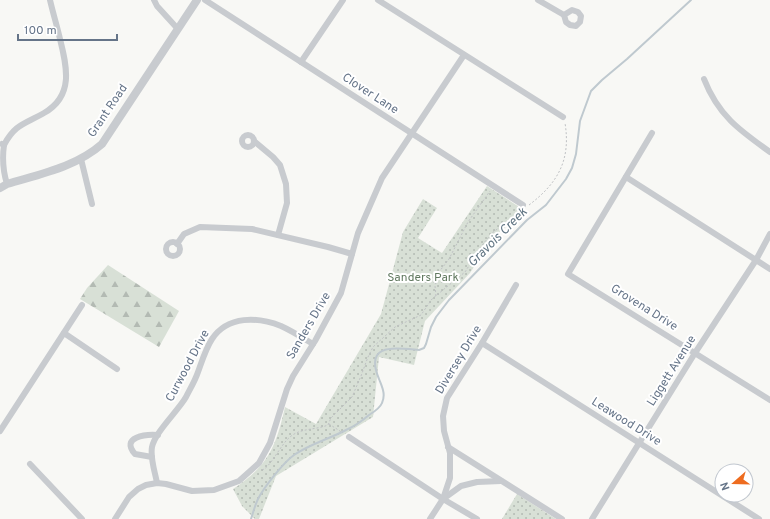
<svg xmlns="http://www.w3.org/2000/svg" width="770" height="519" font-family="Overpass,sans-serif">
	<defs>
		<pattern id="forest-firs" width="22" height="20" patternUnits="userSpaceOnUse"><rect width="22" height="20" fill="#d8e0d6"/><path d="M5 1l3.5 6h-7zM16 11l3.5 6h-7z" fill="#b3bab3"/></pattern>
		<pattern id="park-dots" width="8" height="8" patternUnits="userSpaceOnUse"><rect width="8" height="8" fill="#d8e0d6"/><path d="M2 2h.1M6 6h.1" fill="none" stroke="#b3bab3" stroke-width="1.8" stroke-linecap="round"/></pattern>
	</defs>
	<rect width="100%" height="100%" fill="#f8f8f5"/>
	<path fill="url(#forest-firs)" d="M108,265l71,46 -20,36 -79,-48 7,-11z"/>
	<g fill="url(#park-dots)">
		<path d="M487,186l40,26 -20,14 -14,12 -23,35 -45,48 -11,44 -35,-8 -6,60 -97,59 -17,43h-4l-13,-13 -9,-17c35,-23 43,-42 52,-82l31,17 65,-110 22,-82 20,-33 14,9 -19,30 24,15z"/>
		<path d="M517,494l39,25h-54z"/>
	</g>
	<g fill="none" stroke-linecap="round" stroke-linejoin="round">
		<path stroke="#bfc9cf" stroke-width="2" d="M251,519c2,-6 4,-14 7,-20 6,-12 26,-37 36,-44 16,-11 35,-16 52,-25 9,-4 16,-9 23,-15 5,-3 11,-7 13,-12 4,-9 0,-16 -3,-24 -15,-36 15,-31 40,-29l5,-2 2,-4 5,-17 5,-10 13,-17 78,-80 19,-15 20,-26 6,-11 4,-14 4,-33 11,-30 11,-11 25,-21 64,-59"/>
		<g stroke="#bfc1c4" stroke-width="1" stroke-dasharray="2 2" stroke-linecap="butt">
			<path d="M529,205c29,-22 42,-45 36,-82"/>
			<path d="M436,296l-1,-10 4,-14 10,-13 19,-37 22,-31"/>
			<path d="M329,424l14,9"/>
			<path d="M262,470c8,-2 19,-26 28,-33 10,-9 26,-7 38,-12l3,-7 21,-21 9,-21 7,-19 5,-10 22,-20 26,-12 11,-16 33,-27 18,-28 9,-11 28,-21"/>
		</g>
		<g stroke="#c8cbcf" stroke-width="6">
			<path d="M154,0l3,6 20,22"/>
			<path d="M205,0l318,205"/>
			<path d="M378,0l185,117"/>
			<path d="M538,0l26,15"/>
			<path d="M572,10l6,2 3,4 -1,6 -4,4 -6,-1 -4,-3 -2,-7z"/>
			<path d="M301,62l42,-62"/>
			<path d="M704,79c14,36 35,51 66,73"/>
			<path d="M652,133l-84,141 202,126"/>
			<circle cx="248" cy="141" r="6"/>
			<path d="M254,141l19,16 7,8 6,19 1,19 -9,32"/>
			<path d="M2,144l2,1c-2,14 -1,26 3,39"/>
			<path d="M4,145c11,-21 21,-21 40,-32 30,-17 23,-46 16,-74 -3,-13 -7,-26 -10,-39"/>
			<path d="M81,159l11,45"/>
			<path d="M626,177l144,92"/>
			<circle cx="173" cy="249" r="7"/>
			<path d="M177,244l7,-10 16,-7 52,2 76,18 24,7"/>
			<path d="M64,333l53,36"/>
			<path d="M482,343l277,176"/>
			<path d="M0,431l82,-126"/>
			<path d="M349,437l94,62 34,20"/>
			<path d="M448,447l114,72"/>
			<path d="M152,457l-17,-3c-15,-17 11,-20 23,-19"/>
			<path d="M30,464l52,55"/>
			<path d="M157,483c-2,-11 -7,-25 -5,-36 3,-15 26,-36 34,-50 4,-8 9,-16 12,-25 4,-11 8,-24 14,-33 16,-24 46,-22 69,-13 11,5 22,12 32,18"/>
			<path d="M443,499l18,-13 16,-4 24,-1"/>
			<path d="M115,519l14,-22 9,-8 8,-4 11,-2 9,1 26,7 22,-1 25,-9 20,-18 11,-20 17,-54 6,-13 22,-35 26,-48 17,-60 24,-55 82,-123"/>
			<path d="M430,519l13,-20 7,-21v-25l-6,-22 -1,-15 4,-18 35,-55 34,-58"/>
			<path d="M592,519l103,-166 61,-93 14,-26"/>
		</g>
		<path stroke="#c8cbcf" stroke-width="8" d="M0,188l7,-4c33,-10 69,-17 95,-40l95,-144"/>
	</g>
	<g text-anchor="middle" dominant-baseline="central" stroke-width="4" stroke-linejoin="round" paint-order="stroke">
		<g font-size="12" fill="#657488" stroke="#fff">
			<text transform="translate(370 94) rotate(33)">Clover Lane</text>
			<text transform="translate(108 111) rotate(-56)">Grant Road</text>
			<text transform="translate(644 308) rotate(32)">Grovena Drive</text>
			<text transform="translate(309 326) rotate(-60)">Sanders Drive</text>
			<text transform="translate(459 360) rotate(-59)">Diversey Drive</text>
			<text transform="translate(188 366) rotate(-62)">Curwood Drive</text>
			<text transform="translate(672 371) rotate(-58)">Liggett Avenue</text>
			<text transform="translate(626 422) rotate(32)">Leawood Drive</text>
		</g>
		<g font-size="12" fill="#627a61" stroke="#fff">
			<text x="423" y="278">Sanders Park</text>
		</g>
		<g font-size="13" font-style="italic" fill="#617583" stroke="#fff">
			<text transform="translate(498 238) rotate(-45)">Gravois Creek</text>
		</g>
	</g>
	<g transform="translate(734 483) rotate(250)"><circle r="19" fill="#ffffff" stroke="#c1c7cf"/>
	<path d="M0-3L7 15L0 10L-7 15Z" fill="#ee6c1f"/>
	<text y="-6" font-size="11" font-weight="bold" text-anchor="middle" fill="#657488">N</text>
	</g>
	<path d="M18 34v6h99v-6" fill="none" stroke="#657488" stroke-width="2"/>
	<text x="24" y="34" font-size="12" fill="#657488" stroke="#ffffff" stroke-width="3" paint-order="stroke">100 m</text>
</svg>
